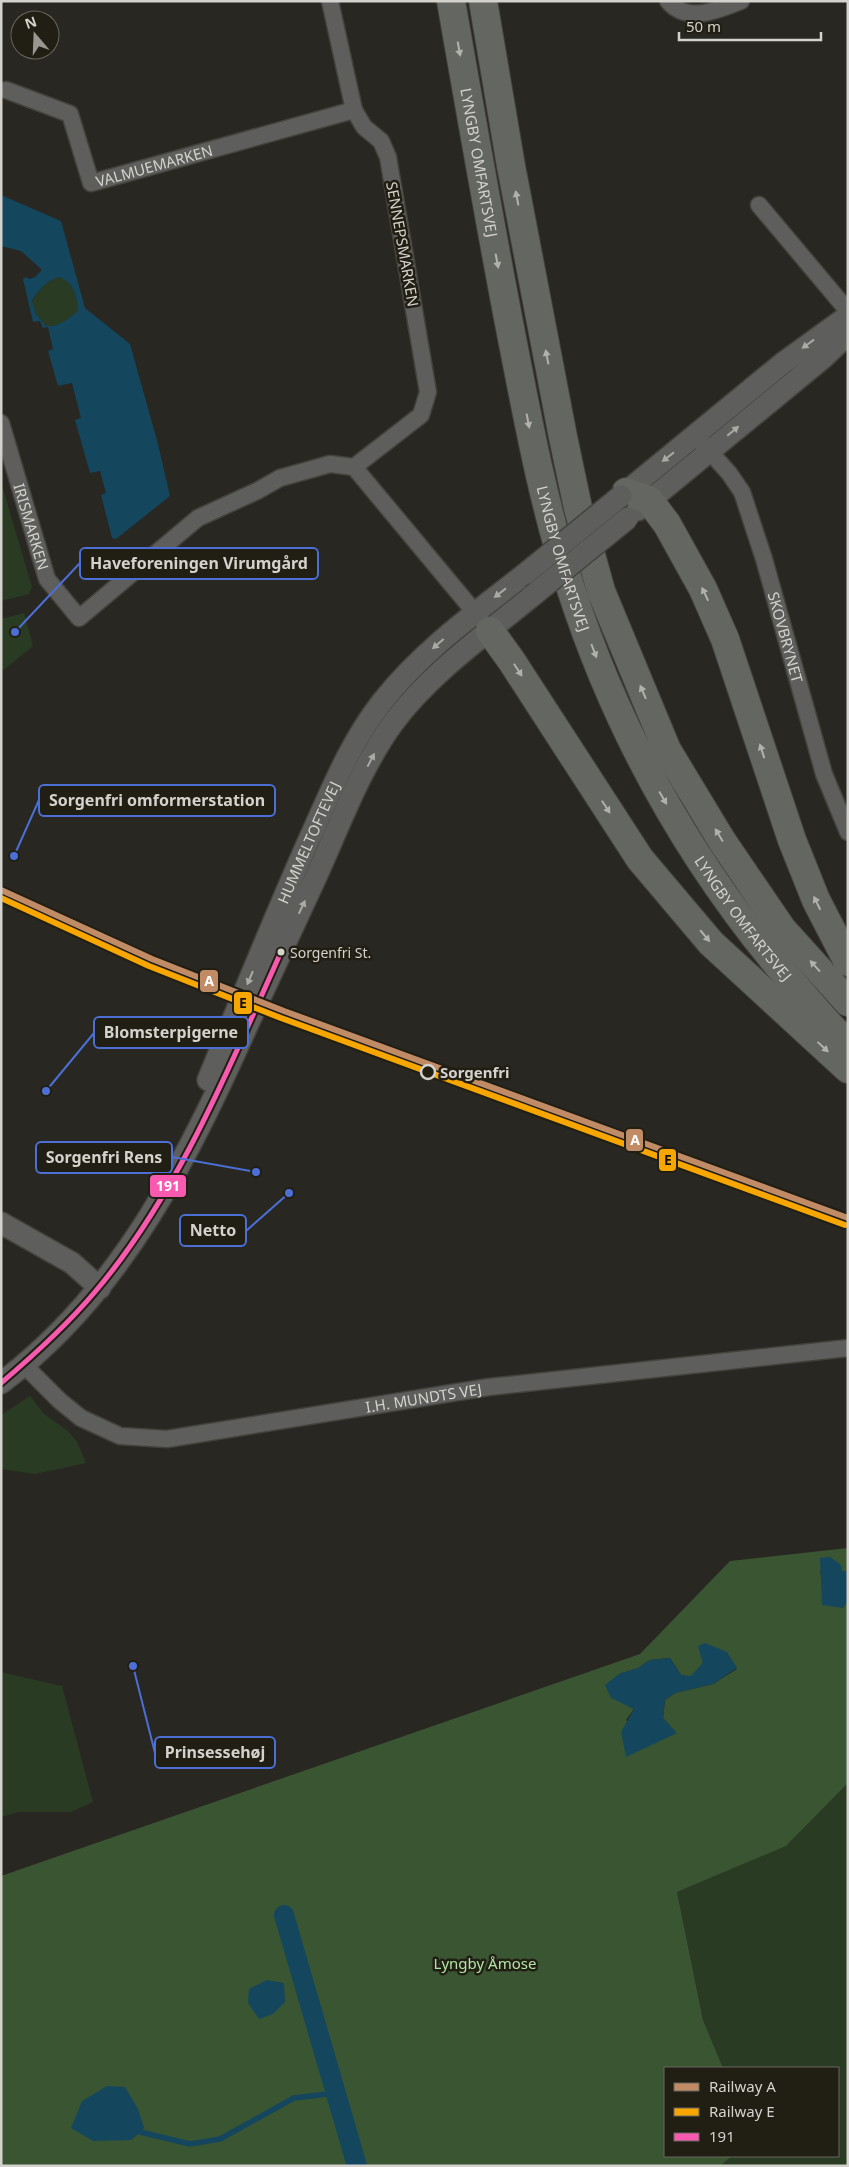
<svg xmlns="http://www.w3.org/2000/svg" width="849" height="2167" font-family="'Noto Sans',sans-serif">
	<rect width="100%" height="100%" fill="#282721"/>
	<g fill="#2a3b24">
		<path d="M59,277c14,5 20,21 18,36 -10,7 -19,14 -31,13l-10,-12 -4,-12c6,-12 14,-21 27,-25z"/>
		<path d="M1,482l31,105 -3,7 -28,7z"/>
		<path d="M24,613l9,33 -32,26v-53z"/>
		<path d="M30,1396l14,18 24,17 9,11 9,21 -51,11 -34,-5v-54z"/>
		<path d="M1,1672l61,14 31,116 -22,10h-52l-18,5z"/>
		<path d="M848,1783v383h-128l12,-10h106v-88h-115l-20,-48 -26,-128 109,-46z"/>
	</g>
	<path fill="#3a5532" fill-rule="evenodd" d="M848,1548v23h-28l2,9v13l21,15 5,-8v183l-62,63 -109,46 26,128 20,48h-58v88h67l-12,10h-719v-290l639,-222 90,-93zM699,1646l38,23 -24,15 -38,9 -10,7 -2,18 13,15 -23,9 -27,-22 8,-11 -7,-4 -8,-31 19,-6 12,-8 20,-2 11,17 10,2 12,-14zM83,2101l61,27 -13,12z"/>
	<g fill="#14465e" fill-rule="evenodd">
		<path d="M1,195l60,26 24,87 45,36 28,100 12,52 -54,43 -4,-1 -11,-43 5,-2 -6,-22 -10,2 -15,-53 6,-2 -9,-35 -14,3 -10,-35 5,-2 -5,-22 -5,1 -3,-7 -7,1 -10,-43 3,-2 3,2 6,-2 7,-7 -21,-19 -20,-5zM59,277c14,5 20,21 18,35 -10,8 -19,15 -31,14l-10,-12 -4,-13c6,-11 14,-20 27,-24z"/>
		<path d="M830,1557l11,8 1,6h6v29l-5,8 -21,-3 -2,-47z"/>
		<path d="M705,1643l22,9 10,16 -24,16 -38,9 -10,7 -2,18 14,15 -51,24 -5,-25 13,-23 -23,-11 -6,-13 14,-11 19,-6 12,-8 20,-2 11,17 10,1 12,-13 -5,-17z"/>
		<path d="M267,1980l17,3 1,19 -12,12 -14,5 -11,-16 1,-14z"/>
		<path d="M107,2086l18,1 13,22 6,19 -13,12 -38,1 -22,-13 11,-27z"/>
	</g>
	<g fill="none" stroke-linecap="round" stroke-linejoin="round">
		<path stroke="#14465e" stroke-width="5.5" d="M140,2132l50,12 30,-5 74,-41 42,-5"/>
		<path stroke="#14465e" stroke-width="20" d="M284,1915l73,251"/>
		<defs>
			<g id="minor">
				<path d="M668,1c19,23 50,9 73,0"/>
				<path id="s1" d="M6,90l64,24 21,69 263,-73"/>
				<path d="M759,205l89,106"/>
				<path id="s2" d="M1,423l46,156 32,39 119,-100 59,-27 23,-13 50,-14 24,3 67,-52 7,-23 -40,-235 -7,-16 -17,-14 -10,-17 -24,-109"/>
				<path id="s3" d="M702,443l27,30 13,19 22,67 60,215 24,58"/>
				<path d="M354,467l128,154"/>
				<path id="s4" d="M24,1365l36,36 21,17 39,18 47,3 322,-52 359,-39"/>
			</g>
			<g id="tertiary">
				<path d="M621,496l162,-133 65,-47"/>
				<path d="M638,510l185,-152 25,-24"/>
				<path id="s5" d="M208,1080c33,-80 65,-159 100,-238 22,-48 41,-98 74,-140 40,-51 93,-89 143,-128"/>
				<path d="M1,1223l71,40 28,25"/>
				<path d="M1,1383c124,-93 189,-230 251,-368 21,-45 42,-91 63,-136 24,-52 44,-109 78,-156 37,-50 92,-88 139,-127"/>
			</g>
			<g id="motorway">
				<path id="s6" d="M451,1c19,109 38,218 59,327 17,87 33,176 61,261 48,148 125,283 227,400 16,19 32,38 50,55"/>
				<path d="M483,1l28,165 52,271 15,71 23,83 66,159 55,91 60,88 66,73"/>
				<path d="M626,492l23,8 18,24 36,65 22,50 67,201 24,60 32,62"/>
				<path d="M490,631l21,29 129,199 71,84 137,126"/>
			</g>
		</defs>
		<use href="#minor" stroke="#43423d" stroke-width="19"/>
		<use href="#tertiary" stroke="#43423d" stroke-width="24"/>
		<use href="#motorway" stroke="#43423d" stroke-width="30"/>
		<use href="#minor" stroke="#5e5f5c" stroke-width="16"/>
		<use href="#tertiary" stroke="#5e5f5c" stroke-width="21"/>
		<use href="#motorway" stroke="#646662" stroke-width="28"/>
		<defs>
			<g id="tertiary-bridge">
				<path d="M525,574l96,-78"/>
				<path d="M532,596l96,-78"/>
			</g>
		</defs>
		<use href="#tertiary-bridge" stroke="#43423d" stroke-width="24" stroke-linecap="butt"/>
		<use href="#tertiary-bridge" stroke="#5e5f5c" stroke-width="21"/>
		<defs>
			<path id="bus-1" d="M1,1383c33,-28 65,-57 93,-90 83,-97 135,-225 187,-341"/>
		</defs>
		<use href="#bus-1" stroke="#211e14" stroke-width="9"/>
		<use href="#bus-1" stroke="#f75aaf" stroke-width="5"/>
		<defs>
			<path id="rail-1" d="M1,890l151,69 132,52 564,207"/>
			<path id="rail-2" d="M1,898l148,68 132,52 564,207"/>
		</defs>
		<use href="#rail-1" stroke="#211e14" stroke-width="10"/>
		<use href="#rail-2" stroke="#211e14" stroke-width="10"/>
		<use href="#rail-1" stroke="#c18c65" stroke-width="6"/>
		<use href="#rail-2" stroke="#f7a600" stroke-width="6"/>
	</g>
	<defs><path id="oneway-solid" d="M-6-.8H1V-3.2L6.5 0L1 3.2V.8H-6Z" transform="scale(1.25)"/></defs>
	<g fill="#b2b2ac">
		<use href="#oneway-solid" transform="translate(459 49) rotate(80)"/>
		<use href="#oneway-solid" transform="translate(517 198) rotate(-101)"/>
		<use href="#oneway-solid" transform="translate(497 261) rotate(79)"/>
		<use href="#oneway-solid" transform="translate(547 357) rotate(-101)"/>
		<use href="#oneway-solid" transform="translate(528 421) rotate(79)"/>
		<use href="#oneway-solid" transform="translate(705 594) rotate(-115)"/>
		<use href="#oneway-solid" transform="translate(594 651) rotate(69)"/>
		<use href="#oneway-solid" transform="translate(518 670) rotate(57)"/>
		<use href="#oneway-solid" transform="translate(643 692) rotate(-113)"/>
		<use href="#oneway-solid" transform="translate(762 751) rotate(-108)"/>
		<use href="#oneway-solid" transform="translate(663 798) rotate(60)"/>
		<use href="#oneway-solid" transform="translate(606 807) rotate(57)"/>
		<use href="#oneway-solid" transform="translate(719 835) rotate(-121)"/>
		<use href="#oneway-solid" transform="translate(817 903) rotate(-116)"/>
		<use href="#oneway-solid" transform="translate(705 936) rotate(50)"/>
		<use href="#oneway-solid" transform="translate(815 966) rotate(-132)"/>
		<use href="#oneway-solid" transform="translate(823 1047) rotate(43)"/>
	</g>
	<g fill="#abaaa5">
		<use href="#oneway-solid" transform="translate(808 344) rotate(144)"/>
		<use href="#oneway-solid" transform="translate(733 431) rotate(-40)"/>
		<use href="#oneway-solid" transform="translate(668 457) rotate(142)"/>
		<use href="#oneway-solid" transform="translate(500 593) rotate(142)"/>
		<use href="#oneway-solid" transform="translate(438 644) rotate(139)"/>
		<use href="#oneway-solid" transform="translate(371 760) rotate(-62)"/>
		<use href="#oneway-solid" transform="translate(302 907) rotate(-65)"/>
		<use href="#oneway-solid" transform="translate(250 978) rotate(113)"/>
	</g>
	<circle fill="#d4d2cc" stroke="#211e14" stroke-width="2" cx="281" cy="952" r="4.5"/>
	<circle fill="#211e14" stroke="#d4d2cc" stroke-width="2.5" cx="428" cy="1072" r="7"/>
	<g text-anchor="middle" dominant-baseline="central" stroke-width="5" stroke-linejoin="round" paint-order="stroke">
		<g font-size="14" fill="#d4d2cc" stroke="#211e14" text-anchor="start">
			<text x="290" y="952">Sorgenfri St.</text>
		</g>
		<g font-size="15" fill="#d4d2cc" stroke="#211e14">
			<text stroke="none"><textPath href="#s6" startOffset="164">LYNGBY OMFARTSVEJ</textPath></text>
			<text stroke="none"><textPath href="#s1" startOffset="206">VALMUEMARKEN</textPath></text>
			<text transform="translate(403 244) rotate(80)">SENNEPSMARKEN</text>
			<text stroke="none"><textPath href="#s2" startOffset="108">IRISMARKEN</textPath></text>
			<text stroke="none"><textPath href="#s6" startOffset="569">LYNGBY OMFARTSVEJ</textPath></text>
			<text stroke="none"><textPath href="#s3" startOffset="215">SKOVBRYNET</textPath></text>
			<text stroke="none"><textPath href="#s5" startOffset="258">HUMMELTOFTEVEJ</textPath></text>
			<text stroke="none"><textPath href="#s6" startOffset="974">LYNGBY OMFARTSVEJ</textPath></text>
			<text stroke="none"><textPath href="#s4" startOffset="428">I.H. MUNDTS VEJ</textPath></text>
		</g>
		<g font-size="15" font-weight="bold" fill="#d4d2cc" stroke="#211e14" text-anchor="start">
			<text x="440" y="1072">Sorgenfri</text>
		</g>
		<g font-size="15" fill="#b0e4a4" stroke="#211e14">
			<text x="485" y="1963">Lyngby Åmose</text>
		</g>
	</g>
	<path fill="none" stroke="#4b6fd5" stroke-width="2" d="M15 632L80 563M14 856L39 800M46 1091L94 1033M256 1172L172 1157M289 1193L246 1231M133 1666L155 1753"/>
	<g fill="#4b6fd5" stroke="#211e14" stroke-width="2">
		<circle cx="15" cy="632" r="5"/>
		<circle cx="14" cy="856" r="5"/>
		<circle cx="46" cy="1091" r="5"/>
		<circle cx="256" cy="1172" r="5"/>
		<circle cx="289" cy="1193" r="5"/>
		<circle cx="133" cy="1666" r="5"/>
	</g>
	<g fill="#211e14" stroke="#4b6fd5" stroke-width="2">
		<rect x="80" y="548" width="238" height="31" rx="5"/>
		<rect x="39" y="785" width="236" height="31" rx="5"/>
		<rect x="94" y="1017" width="154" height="31" rx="5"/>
		<rect x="36" y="1142" width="136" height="31" rx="5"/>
		<rect x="180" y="1215" width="66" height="31" rx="5"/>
		<rect x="155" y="1737" width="120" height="31" rx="5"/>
	</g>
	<g font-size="16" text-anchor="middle" font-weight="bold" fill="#d4d2cc">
		<text x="199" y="569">Haveforeningen Virumgård</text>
		<text x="157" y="806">Sorgenfri omformerstation</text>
		<text x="171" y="1038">Blomsterpigerne</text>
		<text x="104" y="1163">Sorgenfri Rens</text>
		<text x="213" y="1236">Netto</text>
		<text x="215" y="1758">Prinsessehøj</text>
	</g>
	<g stroke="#211e14" stroke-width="2">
		<rect x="199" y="969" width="20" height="24" rx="5" fill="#c18c65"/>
		<rect x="233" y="991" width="20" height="24" rx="5" fill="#f7a600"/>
		<rect x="625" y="1128" width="19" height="24" rx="5" fill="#c18c65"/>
		<rect x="658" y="1148" width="19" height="24" rx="5" fill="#f7a600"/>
		<rect x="149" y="1174" width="38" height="24" rx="5" fill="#f75aaf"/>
	</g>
	<g font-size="14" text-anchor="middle" font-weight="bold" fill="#fff">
		<text x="209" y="986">A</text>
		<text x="635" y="1145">A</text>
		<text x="168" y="1191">191</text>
	</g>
	<g font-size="14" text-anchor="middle" font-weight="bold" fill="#111">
		<text x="243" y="1008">E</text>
		<text x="668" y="1165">E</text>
	</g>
	<rect width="849" height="2167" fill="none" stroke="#d4d2cc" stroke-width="5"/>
	<rect x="664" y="2067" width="175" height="90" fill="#211e14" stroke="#69665e"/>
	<rect x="674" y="2083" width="25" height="8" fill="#c18c65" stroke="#69665e"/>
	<text x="709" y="2092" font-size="15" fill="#d4d2cc">Railway A</text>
	<rect x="674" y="2108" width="25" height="8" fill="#f7a600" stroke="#69665e"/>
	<text x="709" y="2117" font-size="15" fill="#d4d2cc">Railway E</text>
	<rect x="674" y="2133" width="25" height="8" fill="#f75aaf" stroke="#69665e"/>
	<text x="709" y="2142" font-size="15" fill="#d4d2cc">191</text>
	<g transform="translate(35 35) rotate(341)"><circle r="24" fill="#211e14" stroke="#69665e"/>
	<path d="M0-4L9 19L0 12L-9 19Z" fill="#989690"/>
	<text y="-8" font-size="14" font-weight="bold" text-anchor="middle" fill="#d4d2cc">N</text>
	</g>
	<path d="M679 32v8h142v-8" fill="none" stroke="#d4d2cc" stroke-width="2.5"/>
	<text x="686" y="32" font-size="15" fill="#d4d2cc" stroke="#211e14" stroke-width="4" paint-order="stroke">50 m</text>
</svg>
